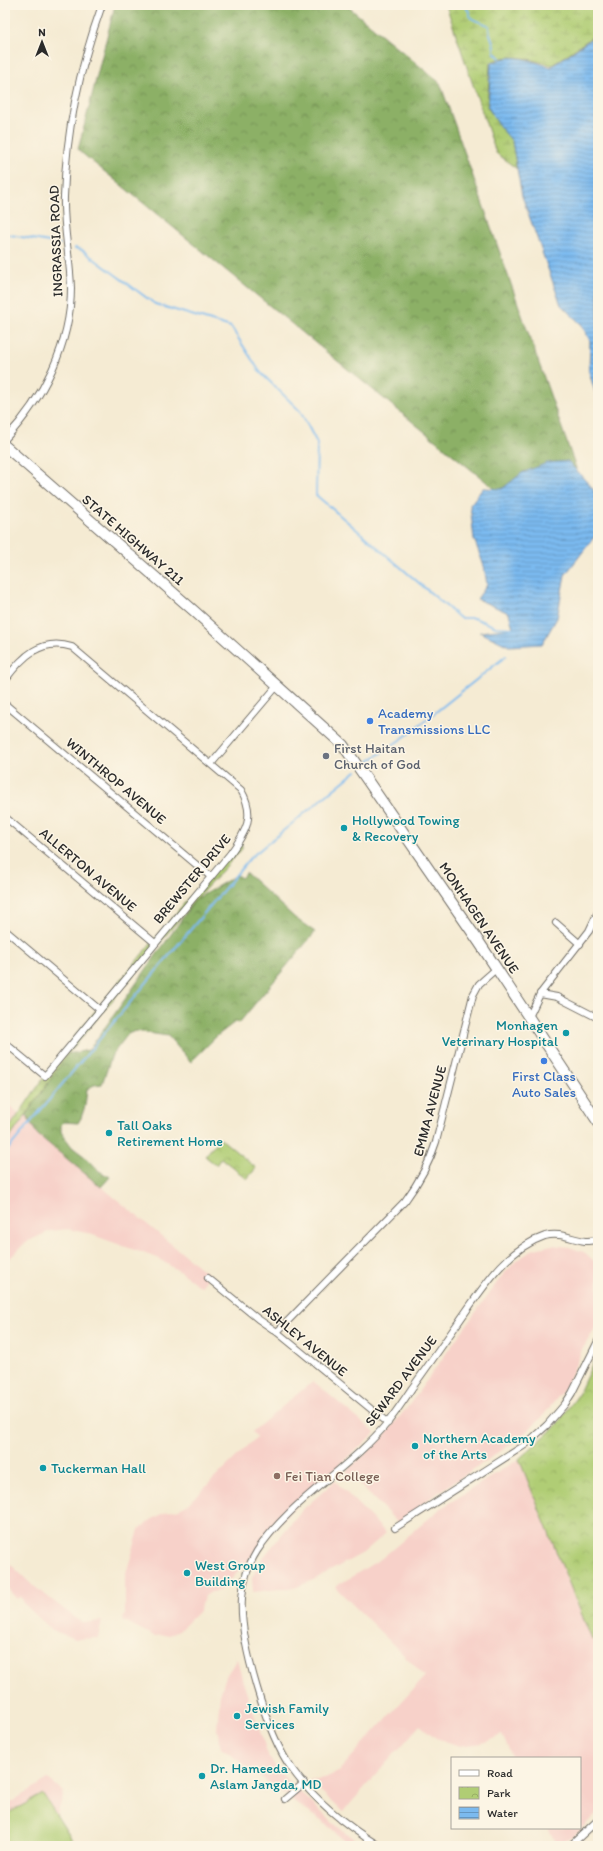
<svg xmlns="http://www.w3.org/2000/svg" width="603" height="1851" font-family="Itim,sans-serif">
	<defs>
		<pattern id="forest-crowns" width="20" height="18" patternUnits="userSpaceOnUse"><rect width="20" height="18" fill="#8cb066"/><path d="M2 6a3 3 0 1 1 6 0M12 15a3 3 0 1 1 6 0" fill="none" stroke="#738f54"/></pattern>
		<pattern id="wetland-marsh" width="20" height="14" patternUnits="userSpaceOnUse"><rect width="20" height="14" fill="#b0cd74"/><path d="M1 5h8M5 5V1M11 12h8M15 12V8" fill="none" stroke="#98b065"/></pattern>
		<pattern id="park-crowns" width="20" height="18" patternUnits="userSpaceOnUse"><rect width="20" height="18" fill="#b0cd74"/><path d="M2 6a3 3 0 1 1 6 0M12 15a3 3 0 1 1 6 0" fill="none" stroke="#98b065"/></pattern>
		<pattern id="water-rules" width="6" height="5" patternUnits="userSpaceOnUse"><rect width="6" height="5" fill="#7bbaef"/><path d="M0 2.5h6" fill="none" stroke="#6597c2"/></pattern>
	</defs>
	<rect width="100%" height="100%" fill="#fcf5e5"/>
	<filter id="ink" filterUnits="userSpaceOnUse"><feTurbulence type="fractalNoise" baseFrequency=".025" numOctaves="2"/><feDisplacementMap in="SourceGraphic" scale="8" xChannelSelector="R" yChannelSelector="G"/><feConvolveMatrix kernelMatrix="1 2 1 2 8 2 1 2 1" color-interpolation-filters="sRGB"/></filter>
	<filter id="wash" filterUnits="userSpaceOnUse"><feTurbulence type="fractalNoise" baseFrequency=".012" numOctaves="4" result="noise"/><feDisplacementMap in="SourceGraphic" scale="16" xChannelSelector="R" yChannelSelector="G"/><feGaussianBlur stdDeviation="0.9" result="paint"/><feColorMatrix in="noise" values="0 0 0 0 0 0 0 0 0 0 0 0 0 0 0 0 0 1.4 0 .05"/><feComposite in="paint" operator="in"/></filter>
	<g filter="url(#wash)">
		<rect width="100%" height="100%" fill="#f5ebd3"/>
		<g fill="#f7d1c9">
			<path d="M5,1102l16,13h5l11,19 172,141 -8,12 -22,-16 -22,-13 -70,-25 -20,-4 -17,2 -24,11 -21,21z"/>
			<path d="M552,1245l17,2 15,5 10,9 4,10v52l-16,27 -16,37 -25,31 -25,23 -89,59 -28,24 -53,-53 34,-30 29,-36 92,-128 15,-16 18,-12z"/>
			<path d="M313,1381l62,52 -85,78 -50,59 -21,21 -8,1 -6,4 -4,7 -1,7 -21,21 -11,4 -14,1 -32,-16 3,-5v-38l14,-47 12,-10 13,-7 15,-4 8,-4 70,-68 -5,-5z"/>
			<path d="M519,1459l73,181 6,-3v175l-20,20 -20,14 -10,-18h32v-70h-67l-11,-23 -19,8 -23,3 -24,-8 -16,-13 -77,87 -34,-32 16,-2 13,-6 87,-96 -90,-89 47,-29 58,-49z"/>
			<path d="M335,1481l51,52 -23,20 -50,27 -16,7 -44,5 -1,-14 10,-19 39,-48z"/>
			<path d="M5,1559l26,25 51,39 20,-2 -4,17 -23,1 -23,-9 -30,-28 1,-2 -3,-3 -3,2 -12,-13z"/>
			<path d="M237,1659l6,23 26,76 14,18 18,17 32,30 30,23h-14l-17,-17 -111,-81 -4,-19 3,-34 6,-19z"/>
			<path d="M48,1779l16,13 -16,54h-43v-40z"/>
		</g>
		<path fill="#b0cd74" stroke="#6e7c50" d="M43,1794l33,52h-71v-31z"/>
		<g fill="url(#forest-crowns)" stroke="#5c6e48">
			<path d="M115,5h231l94,78 137,388 -9,-10 -46,12 -20,16h-7l-417,-339z"/>
			<path d="M246,873l49,45 20,14 -76,91 -4,-1 -17,13 -27,27 -23,-26 -33,-5 -7,3 -16,21 -10,29 -8,1 -7,4 -2,17 -4,12 -3,5 -14,-1 -3,3v7l11,15 17,13 10,11 11,6 -9,10 -64,-53 -11,-19 42,-61 21,-4 107,-151 41,-24 4,3z"/>
		</g>
		<g fill="url(#wetland-marsh)" stroke="#6e7c50">
			<path d="M446,5h152v28l-46,32c-22,-5 -42,-14 -62,-2l-3,44 25,34 5,28 -21,-16z"/>
			<path d="M238,844l4,1v4l-46,50 -128,155 -63,91v-11l58,-84 128,-155z"/>
		</g>
		<g fill="url(#park-crowns)" stroke="#6e7c50">
			<path d="M220,1138l36,30 -9,11 -26,-21 -5,7 -11,-9z"/>
			<path d="M598,1352v285l-6,3 -73,-181 36,-32 23,-32z"/>
		</g>
		<g fill="url(#water-rules)" stroke="#53728d">
			<path d="M598,34v368l-9,-30 1,-31 -8,-16 -21,-20 -39,-109 -10,-55 -12,-14 -12,-20 3,-43c20,-13 39,-3 60,3z"/>
			<path d="M568,461l25,28 5,10v33l-33,43 -8,43 -15,26 -33,2 -29,-14 33,-4 -4,-15 -32,-14 10,-14 -3,-19 -10,-27 -4,-34 13,-17 19,1 20,-16 25,-10z"/>
		</g>
		<g fill="none" stroke-linecap="round" stroke-linejoin="round">
			<g stroke="#7bbaef" stroke-width="2">
				<path d="M465,5l4,7 2,6c6,4 12,4 18,8 -1,10 6,13 5,26l6,6"/>
				<path d="M5,234l55,10"/>
				<path d="M75,248l7,2 73,54 76,23 29,45 40,39 17,32 -1,52 144,123h14l22,9 17,1"/>
				<path d="M365,764l42,-29 99,-79"/>
				<path d="M5,1153l245,-295 106,-87"/>
			</g>
		</g>
	</g>
	<g filter="url(#ink)">
		<g fill="none" stroke-linecap="round" stroke-linejoin="round">
			<defs>
				<g id="minor">
					<path d="M5,439c38,-40 66,-95 66,-151 -1,-31 -8,-61 -7,-91 2,-65 16,-131 38,-192"/>
					<path d="M5,680c17,-23 36,-43 67,-33l169,143c15,26 5,42 -11,64l-185,222 -40,-33"/>
					<path d="M5,704l206,173"/>
					<path d="M211,764l66,-78"/>
					<path d="M5,817l150,126"/>
					<path d="M556,923l24,21"/>
					<path d="M5,930l95,80"/>
					<path d="M540,994l17,3 41,21"/>
					<path d="M529,1017l11,-23 49,-63 9,-19"/>
					<path d="M208,1278l50,41 19,13 111,91"/>
					<path d="M277,1332l128,-131c14,-19 24,-36 31,-59l37,-147 6,-11 17,-15"/>
					<path d="M395,1528l130,-83 22,-20 18,-21 7,-11 26,-52"/>
					<path d="M285,1799l19,-16"/>
					<path d="M379,1846c-32,-20 -65,-46 -87,-77 -25,-34 -53,-129 -50,-171 1,-17 6,-33 15,-47 34,-52 92,-81 131,-129 8,-10 16,-22 24,-34 16,-22 32,-45 48,-68 22,-31 46,-71 85,-84 15,-4 26,3 40,5 5,0 9,-1 13,-1"/>
					<path d="M570,1846l28,-26"/>
				</g>
				<path id="primary" d="M5,446l188,164 150,135 136,197 119,180"/>
			</defs>
			<use href="#minor" stroke="#726e66" stroke-width="8"/>
			<use href="#primary" stroke="#726e66" stroke-width="12"/>
			<use href="#minor" stroke="#fff" stroke-width="6"/>
			<use href="#primary" stroke="#fff" stroke-width="10"/>
		</g>
	</g>
	<g fill="#3f7fe0" stroke="#fcf5e5" stroke-width="1.5">
		<circle cx="370" cy="721" r="4"/>
		<circle cx="544" cy="1061" r="4"/>
	</g>
	<circle fill="#6b7280" stroke="#fcf5e5" stroke-width="1.5" cx="326" cy="756" r="4"/>
	<g fill="#0f9aa8" stroke="#fcf5e5" stroke-width="1.5">
		<circle cx="344" cy="828" r="4"/>
		<circle cx="566" cy="1033" r="4"/>
		<circle cx="109" cy="1133" r="4"/>
		<circle cx="415" cy="1446" r="4"/>
		<circle cx="43" cy="1468" r="4"/>
		<circle cx="187" cy="1573" r="4"/>
		<circle cx="237" cy="1716" r="4"/>
		<circle cx="202" cy="1776" r="4"/>
	</g>
	<circle fill="#8d6e63" stroke="#fcf5e5" stroke-width="1.5" cx="277" cy="1476" r="4"/>
	<g text-anchor="middle" dominant-baseline="central" stroke-width="3" stroke-linejoin="round" paint-order="stroke">
		<g font-size="14" fill="#2b2b2b" stroke="#fcf5e5">
			<text transform="translate(56 241) rotate(-92)">INGRASSIA ROAD</text>
			<text transform="translate(133 540) rotate(41)">STATE HIGHWAY 211</text>
			<text transform="translate(116 781) rotate(40)">WINTHROP AVENUE</text>
			<text transform="translate(88 870) rotate(40)">ALLERTON AVENUE</text>
			<text transform="translate(192 879) rotate(-50)">BREWSTER DRIVE</text>
			<text transform="translate(479 918) rotate(56)">MONHAGEN AVENUE</text>
			<text transform="translate(430 1111) rotate(-75)">EMMA AVENUE</text>
			<text transform="translate(305 1341) rotate(39)">ASHLEY AVENUE</text>
			<text transform="translate(401 1381) rotate(-53)">SEWARD AVENUE</text>
		</g>
		<g font-size="14" fill="#366cbe" stroke="#fcf5e5" text-anchor="start">
			<text x="378" y="713">Academy<tspan x="378" dy="16">Transmissions LLC</tspan></text>
			<text x="544" y="1076" text-anchor="middle">First Class<tspan x="544" dy="16">Auto Sales</tspan></text>
		</g>
		<g font-size="14" fill="#5b616d" stroke="#fcf5e5" text-anchor="start">
			<text x="334" y="748">First Haitan<tspan x="334" dy="16">Church of God</tspan></text>
		</g>
		<g font-size="14" fill="#0d838f" stroke="#fcf5e5" text-anchor="start">
			<text x="352" y="820">Hollywood Towing<tspan x="352" dy="16">&amp; Recovery</tspan></text>
			<text x="558" y="1025" text-anchor="end">Monhagen<tspan x="558" dy="16">Veterinary Hospital</tspan></text>
			<text x="117" y="1125">Tall Oaks<tspan x="117" dy="16">Retirement Home</tspan></text>
			<text x="423" y="1438">Northern Academy<tspan x="423" dy="16">of the Arts</tspan></text>
			<text x="51" y="1468">Tuckerman Hall</text>
			<text x="195" y="1565">West Group<tspan x="195" dy="16">Building</tspan></text>
			<text x="245" y="1708">Jewish Family<tspan x="245" dy="16">Services</tspan></text>
			<text x="210" y="1768">Dr. Hameeda<tspan x="210" dy="16">Aslam Jangda, MD</tspan></text>
		</g>
		<g font-size="14" fill="#785e54" stroke="#fcf5e5" text-anchor="start">
			<text x="285" y="1476">Fei Tian College</text>
		</g>
	</g>
	<rect width="603" height="1851" fill="none" stroke="#fcf5e5" stroke-width="20"/>
	<rect x="451" y="1757" width="130" height="72" fill="#fcf5e5" stroke="#a8a49b"/>
	<rect x="459" y="1770" width="20" height="6" fill="#ffffff" stroke="#a8a49b"/>
	<text x="487" y="1777" font-size="12" fill="#2b2b2b">Road</text>
	<rect x="459" y="1787" width="20" height="12" fill="url(#park-crowns)" stroke="#a8a49b"/>
	<text x="487" y="1797" font-size="12" fill="#2b2b2b">Park</text>
	<rect x="459" y="1807" width="20" height="12" fill="url(#water-rules)" stroke="#a8a49b"/>
	<text x="487" y="1817" font-size="12" fill="#2b2b2b">Water</text>
	<g transform="translate(42 42)" stroke="#fcf5e5" stroke-width="3" paint-order="stroke">
	<path d="M0-3L7 15L0 10L-7 15Z" fill="#2b2b2b"/>
	<text y="-6" font-size="11" font-weight="bold" text-anchor="middle" fill="#2b2b2b">N</text>
	</g>
</svg>
